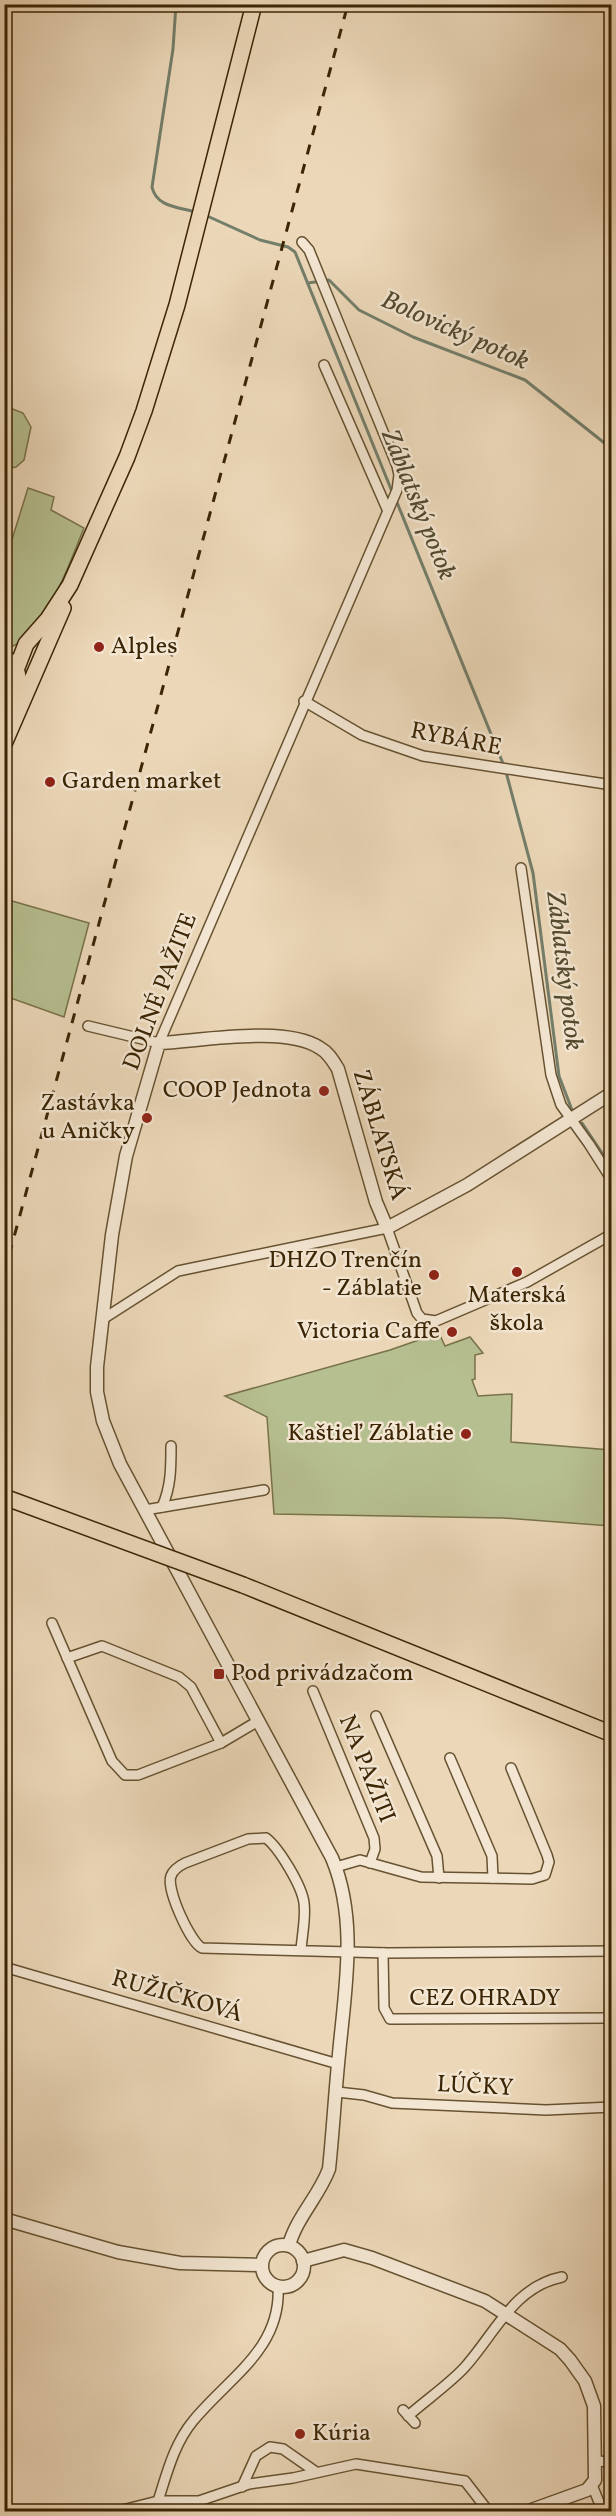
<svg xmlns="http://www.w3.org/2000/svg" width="616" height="2516" font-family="Vollkorn,serif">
	<rect width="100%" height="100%" fill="#ecd8b9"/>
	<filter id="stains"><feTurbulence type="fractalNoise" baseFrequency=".00333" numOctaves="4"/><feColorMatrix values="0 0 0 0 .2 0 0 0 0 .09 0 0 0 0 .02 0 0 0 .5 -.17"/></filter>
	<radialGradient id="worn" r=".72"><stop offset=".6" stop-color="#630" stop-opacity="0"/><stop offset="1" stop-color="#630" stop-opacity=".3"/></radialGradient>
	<g fill="#b6bf90" stroke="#78724a" stroke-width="1.5">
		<path d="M5,406l18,7 8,14 -7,33 -8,7 -11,2z"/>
		<path d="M28,488l26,9 -3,13 33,18c-16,38 -38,107 -79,122v-88z"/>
		<path d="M5,899l84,24 -25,94 -59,-21z"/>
		<path d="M439,1333l6,13 25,-9 13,16 -8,2v24l-3,1 6,16 34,-2 -1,48 100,8v76l-108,-8 -229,-4 -7,-97 -42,-21 165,-46z"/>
	</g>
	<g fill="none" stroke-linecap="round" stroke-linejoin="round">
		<g stroke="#737e6a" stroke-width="3">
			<path d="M176,4l-3,45 -21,138c4,20 27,20 43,25"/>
			<path d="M205,215l55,25 28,7 7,5 98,242"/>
			<path d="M308,283l21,-3 30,30 54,27 112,43 87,69"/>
			<path d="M396,500l108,266"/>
			<path d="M506,772l27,101 26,203 13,34"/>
			<path d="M582,1123l30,45"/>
		</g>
		<defs>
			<g id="minor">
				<path d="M324,365l63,144"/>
				<path d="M304,701l58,34 61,21 189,29"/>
				<path d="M521,868l30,207 10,30 28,39 23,36"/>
				<path d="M88,1026l71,17 238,-553 2,-15 -2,-9 -88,-216 -7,-8"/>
				<path d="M103,1319l75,-48 209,-43 30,85 5,6 14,2 91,-39 85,-48"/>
				<path d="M162,1507c9,-20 9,-39 9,-61"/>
				<path d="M145,1510l119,-20"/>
				<path d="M52,1623l60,138 13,14h13l83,-32 37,-22"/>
				<path d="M67,1658l35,-12 77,31 12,10 30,56"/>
				<path d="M313,1691l61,147 1,11 -5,14"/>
				<path d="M376,1716l61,140 2,22"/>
				<path d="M450,1758l42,98 1,22"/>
				<path d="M336,1867l24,-7 61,17 111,2 13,-4 4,-13 -2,-7 -36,-87"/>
				<path d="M301,1950c1,-15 5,-32 3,-47 -2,-17 -25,-55 -38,-65l-18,1 -63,24c-6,3 -12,7 -14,13 -5,13 19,66 31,72l186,5 224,-2"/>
				<path d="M383,1953l1,55 6,11 222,-1"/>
				<path d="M4,1967l334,97"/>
				<path d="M337,2092l27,3 28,8 154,7 66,-3"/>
				<path d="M403,2410l12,13"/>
				<path d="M408,2416c18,-16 40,-31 56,-48 31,-34 49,-81 98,-91"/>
				<path d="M596,2461l16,1"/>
				<path d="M592,2485l11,27"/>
				<path d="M242,2487l14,-31 14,-9 13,2 33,23"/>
				<path d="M158,2501c9,-28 16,-57 35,-80 35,-43 89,-72 85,-135"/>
				<path d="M114,2512l44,-11h41l50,-17 44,-6 63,-14 109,17 24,31"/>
			</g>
			<g id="tertiary">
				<path d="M4,2219l114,33 62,11 81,2"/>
				<circle cx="283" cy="2266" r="21"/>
				<path d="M289,2245c8,-28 30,-49 40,-76 4,-38 6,-76 10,-115 6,-65 19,-134 -7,-196l-212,-394 -17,-43 -6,-29v-25l15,-132 14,-79 33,-113c42,-2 127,-18 161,5 9,5 13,13 18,21l38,133 11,26 80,-43 145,-92"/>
				<path d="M303,2261l41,-11 28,8 113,43 75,48 10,11 15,21 9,25 1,74 -8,10 -61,22"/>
			</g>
			<g id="primary">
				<path d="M4,657c19,12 19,35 0,47"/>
				<path d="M16,670l10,-26 22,-25 22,-34 57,-128 17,-46 33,-106 77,-301"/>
				<path d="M4,744l59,-136"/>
				<path d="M243,1585l369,149"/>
			</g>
		</defs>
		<use href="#minor" stroke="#675231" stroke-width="12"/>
		<use href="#tertiary" stroke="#675231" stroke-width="15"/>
		<use href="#primary" stroke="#3b2504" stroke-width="18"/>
		<use href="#minor" stroke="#f3e6d2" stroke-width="9"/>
		<use href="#tertiary" stroke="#f3e6d2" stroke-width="12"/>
		<use href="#primary" stroke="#ecd8b9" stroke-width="15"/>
		<path stroke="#3b2504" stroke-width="3" stroke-dasharray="10 10" stroke-linecap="butt" d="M4,1274l344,-1270"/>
		<defs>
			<path id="primary-bridge" d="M4,1497l239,88"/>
		</defs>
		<use href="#primary-bridge" stroke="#3b2504" stroke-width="18" stroke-linecap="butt"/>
		<use href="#primary-bridge" stroke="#ecd8b9" stroke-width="15"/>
	</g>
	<g fill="#8f2418" stroke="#f3e6d2" stroke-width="2">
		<circle cx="99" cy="647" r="6"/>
		<circle cx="50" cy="782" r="6"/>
		<circle cx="324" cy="1091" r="6"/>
		<circle cx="147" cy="1118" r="6"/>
		<circle cx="517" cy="1272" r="6"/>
		<circle cx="434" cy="1275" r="6"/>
		<circle cx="452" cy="1332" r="6"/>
		<circle cx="466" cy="1434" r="6"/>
		<rect x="213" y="1668" width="12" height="12" rx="3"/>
		<circle cx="300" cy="2434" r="6"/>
	</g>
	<g text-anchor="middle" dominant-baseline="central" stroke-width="5" stroke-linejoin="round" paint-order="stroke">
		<g font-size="24" fill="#3b2504" stroke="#f3e6d2" text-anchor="end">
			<text x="111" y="647" text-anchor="start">Alples</text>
			<text x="62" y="782" text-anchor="start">Garden market</text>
			<text x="312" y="1091">COOP Jednota</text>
			<text x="135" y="1104">Zastávka<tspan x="135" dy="28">u Aničky</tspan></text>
			<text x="422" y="1261">DHZO Trenčín<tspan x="422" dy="28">- Záblatie</tspan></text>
			<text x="517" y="1296" text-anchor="middle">Materská<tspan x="517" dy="28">škola</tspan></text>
			<text x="440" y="1332">Victoria Caffe</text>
			<text x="454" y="1434">Kaštieľ Záblatie</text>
			<text x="231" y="1674" text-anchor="start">Pod privádzačom</text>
			<text x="312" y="2434" text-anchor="start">Kúria</text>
		</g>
		<g font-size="24" fill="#3b2504" stroke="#f3e6d2">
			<text transform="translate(456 740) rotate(11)">RYBÁRE</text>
			<text transform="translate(161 992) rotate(-69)">DOLNÉ PAŽITE</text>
			<text transform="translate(379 1135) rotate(73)">ZÁBLATSKÁ</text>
			<text transform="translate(366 1769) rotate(68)">NA PAŽITI</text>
			<text transform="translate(177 1997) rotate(16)">RUŽIČKOVÁ</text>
			<text x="485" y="1999">CEZ OHRADY</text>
			<text transform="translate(475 2087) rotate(3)">LÚČKY</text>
		</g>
		<g font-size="26" font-style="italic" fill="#524a2e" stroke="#f3e6d2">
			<text transform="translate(455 331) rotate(24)">Bolovický potok</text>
			<text transform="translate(418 505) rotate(68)">Záblatský potok</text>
			<text transform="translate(564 971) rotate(83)">Záblatský potok</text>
		</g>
	</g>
	<rect width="616" height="2516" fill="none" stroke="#ecd8b9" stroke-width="24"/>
	<rect x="6" y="6" width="604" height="2504" fill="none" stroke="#3b2504" stroke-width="3"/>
	<rect x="12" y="12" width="592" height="2492" fill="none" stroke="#3b2504" stroke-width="1.5"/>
	<rect width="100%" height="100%" filter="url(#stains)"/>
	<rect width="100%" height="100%" fill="url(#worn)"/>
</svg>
